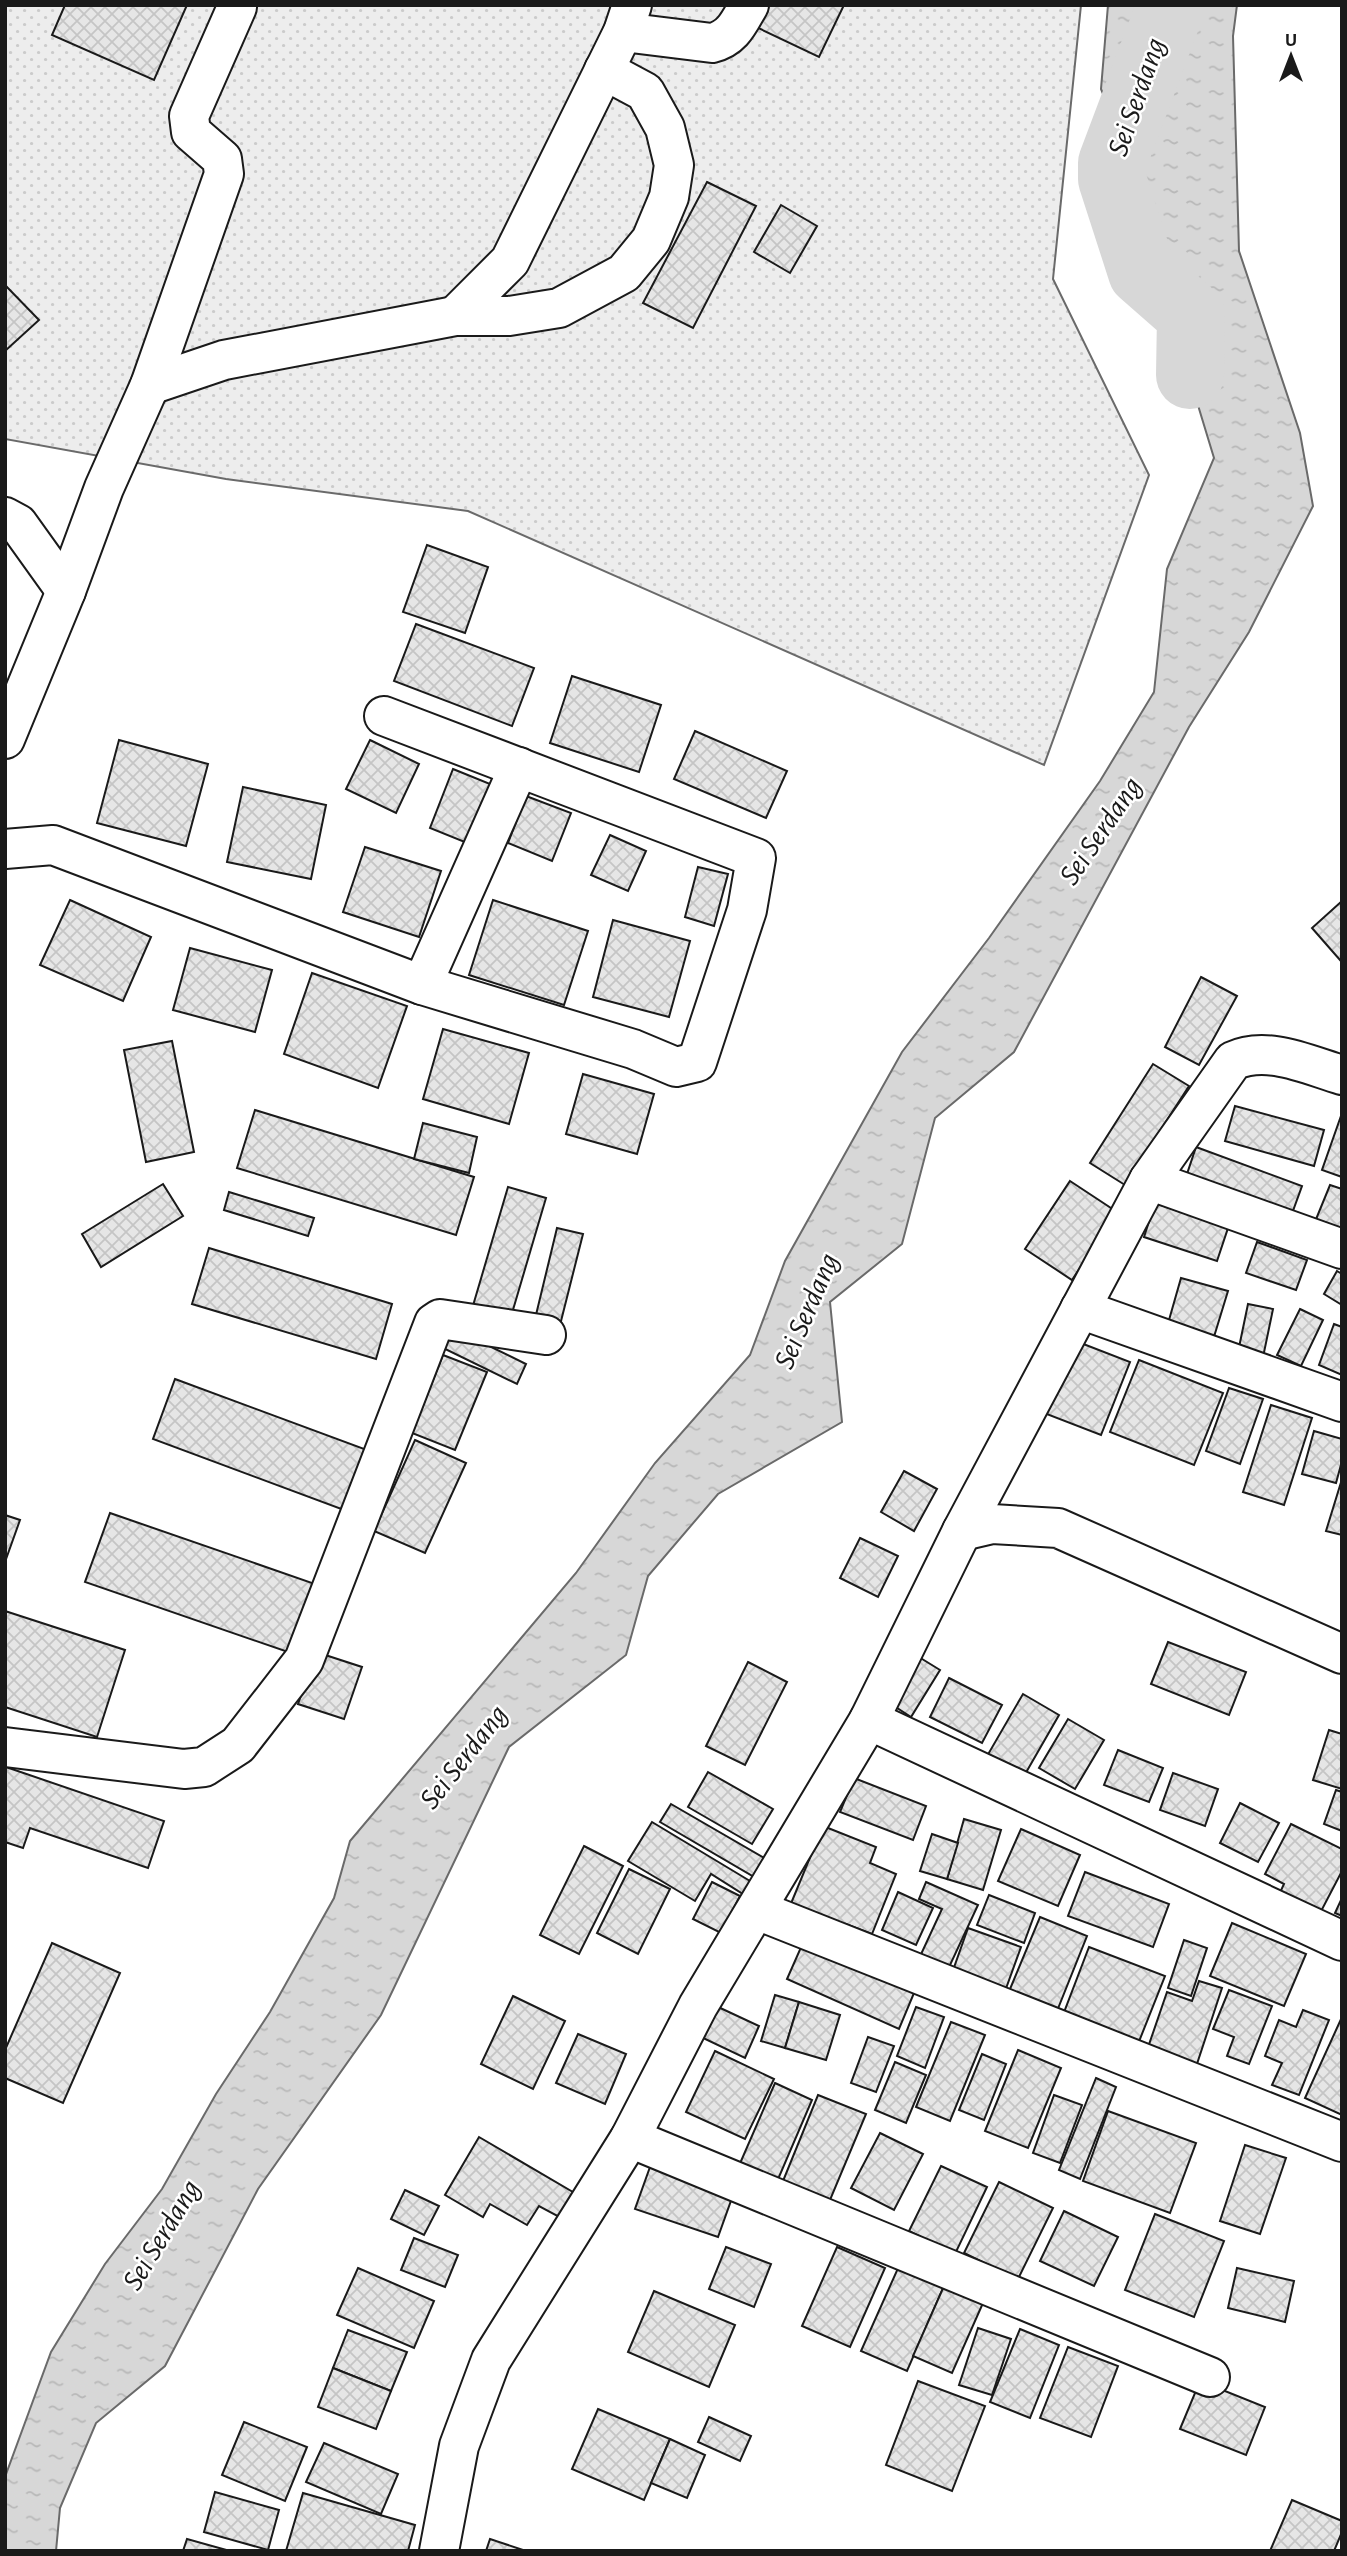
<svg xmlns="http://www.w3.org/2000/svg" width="1347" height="2556" font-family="'Alegreya Sans',sans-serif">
	<defs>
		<pattern id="grass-dots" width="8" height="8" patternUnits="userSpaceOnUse" patternTransform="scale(1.75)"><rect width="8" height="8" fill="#ededed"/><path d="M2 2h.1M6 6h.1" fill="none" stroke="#cbcbcb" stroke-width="1.8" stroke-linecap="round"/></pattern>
		<pattern id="water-ripples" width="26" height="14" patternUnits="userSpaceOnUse" patternTransform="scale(1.75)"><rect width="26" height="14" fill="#d7d7d7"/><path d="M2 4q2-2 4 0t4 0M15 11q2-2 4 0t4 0" fill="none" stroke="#b8b8b8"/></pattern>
		<pattern id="building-cross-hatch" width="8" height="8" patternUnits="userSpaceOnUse" patternTransform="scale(1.75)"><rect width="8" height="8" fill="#e6e6e6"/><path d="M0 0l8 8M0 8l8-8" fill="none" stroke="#c5c5c5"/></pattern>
	</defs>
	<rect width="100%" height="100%" fill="#fff"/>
	<path fill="url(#grass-dots)" stroke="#6a6a6a" stroke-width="2" d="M5,5h1076l-28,274 96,196 -105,290 -576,-254 -242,-32 -221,-40z"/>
	<path fill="url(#water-ripples)" stroke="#6a6a6a" stroke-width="2" d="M1108,5h129l-4,31 6,215 61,182 13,73 -64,126 -60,95 -175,325 -79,66 -33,126 -72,58 12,120 -124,72 -70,82 -22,79 -117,92 -128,268 -123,174 -93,177 -69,57 -36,85 -4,43h-51v-74l46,-125 54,-88 57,-75 54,-95 54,-82 64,-114 16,-57 226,-268 79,-110 95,-108 35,-94 117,-209 87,-114 111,-157 54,-89 13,-123 47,-111 -41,-135 -41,-158 -31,-76z"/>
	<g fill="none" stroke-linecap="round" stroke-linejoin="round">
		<path stroke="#d7d7d7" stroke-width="68" d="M1168,5l-1,12 -55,146v16l30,93 49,43 -1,60"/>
	</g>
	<g fill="url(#building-cross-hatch)" stroke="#1a1a1a" stroke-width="2">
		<path d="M65,5h122l-33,75 -102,-45z"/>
		<path d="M762,5h82l-25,52 -67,-32z"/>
		<path d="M707,182l49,24 -63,122 -50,-25z"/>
		<path d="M781,205l36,21 -27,47 -36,-21z"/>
		<path d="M5,285l34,35 -34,31z"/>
		<path d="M427,545l61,22 -23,66 -62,-21z"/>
		<path d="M416,624l118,44 -22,58 -118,-45z"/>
		<path d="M572,676l89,29 -22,67 -89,-29z"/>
		<path d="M695,731l92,40 -21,47 -92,-39z"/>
		<path d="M119,740l89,24 -22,82 -89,-23z"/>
		<path d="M370,740l49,24 -23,49 -50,-24z"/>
		<path d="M453,769l42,17 -23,59 -42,-17z"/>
		<path d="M243,787l83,18 -15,74 -84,-17z"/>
		<path d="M526,796l45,17 -19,48 -44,-18z"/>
		<path d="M610,835l36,16 -18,40 -37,-16z"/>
		<path d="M365,847l76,24 -22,66 -76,-25z"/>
		<path d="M698,867l30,7 -14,52 -29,-9z"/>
		<path d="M70,900l81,37 -28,64 -83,-36z"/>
		<path d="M493,900l95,31 -24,74 -95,-30z"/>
		<path d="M1342,901v57l-2,2 -28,-32z"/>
		<path d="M613,920l77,21 -21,76 -76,-20z"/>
		<path d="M190,948l82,22 -17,62 -82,-22z"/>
		<path d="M312,973l95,33 -29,82 -94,-34z"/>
		<path d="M1201,977l36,19 -38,69 -34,-18z"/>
		<path d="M443,1029l86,24 -20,71 -86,-25z"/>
		<path d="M172,1041l22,111 -48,10 -22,-112z"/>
		<path d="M1153,1064l36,22 -64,99 -35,-22z"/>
		<path d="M583,1074l71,20 -17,60 -71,-20z"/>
		<path d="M1235,1106l89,24 -10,36 -89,-25z"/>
		<path d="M255,1110l219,67 -18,58 -219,-67z"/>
		<path d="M1342,1113v64l-20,-7z"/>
		<path d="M423,1123l54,14 -8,36 -55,-14z"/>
		<path d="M1196,1147l106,39 -12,33 -105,-39z"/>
		<path d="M1070,1181l47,31 -45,68 -47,-31z"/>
		<path d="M163,1184l20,32 -82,51 -19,-33z"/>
		<path d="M1330,1185l12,4v52l-30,-12z"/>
		<path d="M508,1187l38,11 -36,122 -38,-11z"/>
		<path d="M229,1192l85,26 -6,18 -84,-26z"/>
		<path d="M1155,1203l73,25 -11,33 -73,-24z"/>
		<path d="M557,1228l26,6 -23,91 -25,-6z"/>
		<path d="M1257,1242l50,18 -11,30 -50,-17z"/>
		<path d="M209,1248l183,56 -16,55 -184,-55z"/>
		<path d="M1337,1271l5,3v31l-18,-11z"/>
		<path d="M1181,1278l47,13 -15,49 -46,-13z"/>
		<path d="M1248,1304l25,5 -11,53 -25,-5z"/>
		<path d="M1300,1309l23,11 -22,46 -24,-11z"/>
		<path d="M1334,1324l8,3v48l-23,-10z"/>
		<path d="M446,1325l80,39 -9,20 -80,-39z"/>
		<path d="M1073,1340l57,22 -29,73 -57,-22z"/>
		<path d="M443,1355l44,17 -32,78 -43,-17z"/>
		<path d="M1139,1360l84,33 -29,72 -84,-33z"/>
		<path d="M175,1379l192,71 -23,60 -191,-71z"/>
		<path d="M1229,1388l34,11 -23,65 -34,-13z"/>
		<path d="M1271,1405l41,13 -28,87 -41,-13z"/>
		<path d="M1314,1431l28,8v22l-6,22 -34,-9z"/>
		<path d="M415,1440l51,23 -41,90 -51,-22z"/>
		<path d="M904,1471l33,18 -23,42 -33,-19z"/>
		<path d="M1342,1479v56l-16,-4z"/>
		<path d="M110,1513l205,71 -24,69 -206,-71z"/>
		<path d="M5,1515l15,5 -15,42z"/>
		<path d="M860,1538l38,18 -20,41 -38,-19z"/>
		<path d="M5,1611l120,39 -28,87 -92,-30z"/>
		<path d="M1168,1642l78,30 -17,43 -78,-31z"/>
		<path d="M316,1652l46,15 -18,52 -46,-15z"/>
		<path d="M914,1654l26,16 -29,47 -26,-17z"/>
		<path d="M748,1662l39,20 -42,83 -39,-19z"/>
		<path d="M949,1678l53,27 -20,38 -52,-26z"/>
		<path d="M1023,1694l36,21 -39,68 -37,-20z"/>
		<path d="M1068,1719l36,21 -29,49 -36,-21z"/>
		<path d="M1329,1730l13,4v55l-29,-9z"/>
		<path d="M1118,1750l45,18 -14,34 -45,-17z"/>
		<path d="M6,1767l158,54 -16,47 -118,-40 -7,20 -18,-6z"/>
		<path d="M708,1772l65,37 -21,35 -64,-37z"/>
		<path d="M1173,1773l45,16 -13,37 -45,-16z"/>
		<path d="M854,1778l72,28 -13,34 -73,-28z"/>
		<path d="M1336,1790l6,2v39l-18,-7z"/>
		<path d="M1240,1803l39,20 -21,39 -38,-19z"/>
		<path d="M671,1804l95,55 -10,19 -96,-56z"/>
		<path d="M964,1819l37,11 -18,60 -36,-11z"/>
		<path d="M652,1822l98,59 -7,13 -32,-20 -16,27 -67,-40z"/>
		<path d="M1291,1824l51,25v22l-25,48 -40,-20 7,-15 -19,-10z"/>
		<path d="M823,1826l53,21 -6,16 26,11 -24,60 -26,-10 -6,15 -55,-21z"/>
		<path d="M1021,1829l59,26 -22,51 -60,-25z"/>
		<path d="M932,1834l26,9 -11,36 -27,-8z"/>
		<path d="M584,1846l39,20 -44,88 -39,-19z"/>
		<path d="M629,1869l41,20 -32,65 -41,-21z"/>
		<path d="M1085,1872l84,32 -16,43 -85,-31z"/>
		<path d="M712,1882l28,14 -19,37 -28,-14z"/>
		<path d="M926,1882l52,23 -34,73 -28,-13 26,-56 -23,-10z"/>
		<path d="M898,1892l35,16 -17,37 -34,-15z"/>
		<path d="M989,1895l46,18 -11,30 -47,-18z"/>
		<path d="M1342,1898v18l-7,-3z"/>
		<path d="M1040,1917l47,19 -34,85 -48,-20z"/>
		<path d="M1232,1923l74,31 -22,52 -74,-30z"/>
		<path d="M968,1928l53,19 -17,47 -53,-18z"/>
		<path d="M1184,1940l23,8 -16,48 -23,-8z"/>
		<path d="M52,1943l68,30 -57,130 -58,-25v-28z"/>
		<path d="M802,1945l112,48 -15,36 -112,-50z"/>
		<path d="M1089,1947l76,29 -27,68 -75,-29z"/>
		<path d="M1199,1981l23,7 -29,88 -49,-17 23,-67 25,9z"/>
		<path d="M1229,1990l43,16 -23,58 -22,-8 7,-19 -21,-8z"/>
		<path d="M775,1995l24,7 -14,46 -24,-7z"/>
		<path d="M513,1996l52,25 -32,68 -52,-25z"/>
		<path d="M799,2002l41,13 -14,45 -41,-12z"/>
		<path d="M716,2006l43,20 -14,32 -44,-21z"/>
		<path d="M916,2007l28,10 -19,51 -28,-12z"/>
		<path d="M1303,2010l26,10 -30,75 -27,-10 10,-22 -17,-7 14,-36 17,7z"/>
		<path d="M1342,2017v98l-37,-17z"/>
		<path d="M951,2022l34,13 -35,86 -34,-14z"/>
		<path d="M578,2034l48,20 -21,50 -49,-21z"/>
		<path d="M868,2037l26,9 -18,46 -25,-9z"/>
		<path d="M1018,2050l43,18 -33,80 -43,-17z"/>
		<path d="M715,2051l59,28 -29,60 -59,-27z"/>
		<path d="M982,2054l24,10 -22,56 -25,-10z"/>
		<path d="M895,2062l31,13 -20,48 -31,-13z"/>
		<path d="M1096,2078l20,9 -36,92 -21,-9z"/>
		<path d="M775,2083l37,17 -36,84 -38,-16z"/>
		<path d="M818,2095l48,19 -36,86 -47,-19z"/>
		<path d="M1054,2095l28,10 -22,58 -27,-10z"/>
		<path d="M1108,2111l88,32 -26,70 -87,-32z"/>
		<path d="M880,2133l43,21 -29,56 -43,-22z"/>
		<path d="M479,2137l99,58 -15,24 -24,-13 -12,19 -37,-21 -7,13 -38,-22z"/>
		<path d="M1245,2145l41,13 -26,76 -40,-13z"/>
		<path d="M941,2166l46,21 -32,67 -46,-23z"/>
		<path d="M650,2167l83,28 -15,42 -83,-28z"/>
		<path d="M999,2182l54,26 -35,71 -54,-26z"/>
		<path d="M405,2190l34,16 -15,29 -33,-16z"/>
		<path d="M1064,2211l54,26 -24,49 -54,-25z"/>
		<path d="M1155,2214l69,27 -30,76 -69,-27z"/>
		<path d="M414,2238l44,17 -13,32 -44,-17z"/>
		<path d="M726,2247l45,17 -17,43 -45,-18z"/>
		<path d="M837,2247l48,21 -35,79 -48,-21z"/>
		<path d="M899,2266l45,20 -37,85 -46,-20z"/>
		<path d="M358,2268l76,33 -20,47 -77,-33z"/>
		<path d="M1237,2268l57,13 -9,41 -57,-14z"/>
		<path d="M944,2286l39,17 -31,70 -39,-17z"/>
		<path d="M654,2291l81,34 -26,62 -81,-35z"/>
		<path d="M978,2328l33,11 -19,56 -33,-10z"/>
		<path d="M1020,2329l39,16 -29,73 -40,-16z"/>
		<path d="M348,2330l59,22 -16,39 -58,-23z"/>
		<path d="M1068,2347l50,19 -27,71 -51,-19z"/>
		<path d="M333,2368l58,23 -15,38 -58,-22z"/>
		<path d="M918,2381l67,25 -33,85 -66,-26z"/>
		<path d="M1200,2381l65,26 -19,48 -66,-26z"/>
		<path d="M598,2409l72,30 -26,61 -72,-31z"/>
		<path d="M709,2417l42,19 -11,25 -42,-19z"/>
		<path d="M244,2422l63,25 -22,54 -63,-26z"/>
		<path d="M670,2439l35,16 -18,43 -36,-15z"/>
		<path d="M324,2443l74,31 -17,40 -75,-32z"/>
		<path d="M215,2492l64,18 -11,40 -64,-18z"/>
		<path d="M303,2493l112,32 -7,26h-122z"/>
		<path d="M1292,2500l50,21v11l-8,19h-64z"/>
		<path d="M187,2539l43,12h-47z"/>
		<path d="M490,2539l36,12h-40z"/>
	</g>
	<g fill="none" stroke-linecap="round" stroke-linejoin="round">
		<defs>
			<g id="minor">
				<path d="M623,32l89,11c21,-5 27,-21 37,-38"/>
				<path d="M455,316l55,-55 113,-229 9,-27"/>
				<path d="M150,385l74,-25 231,-44h54l50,-8 65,-35 27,-33 18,-43 5,-32 -9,-37 -20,-36 -41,-22"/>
				<path d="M5,517l13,7 48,67"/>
				<path d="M5,739l61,-148 38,-103 46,-103 74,-211 -2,-15 -31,-27 -2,-16 48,-109"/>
				<path d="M5,849l48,-4 369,140 211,64 43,18 21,-5 50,-152 9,-52 -372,-142"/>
				<path d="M422,985l97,-218"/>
				<path d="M1149,1180l193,69"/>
				<path d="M1080,1309l262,93"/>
				<path d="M962,1531l30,-7 66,4 284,126"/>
				<path d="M869,1720l473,221"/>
				<path d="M5,1747l179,22 20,-2 34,-22 66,-85 130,-337 6,-4 106,16"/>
				<path d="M757,1910l585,232"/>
				<path d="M630,2138l580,239"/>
				<path d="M439,2551l20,-105 32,-86 139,-222 68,-132 171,-286 93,-189 187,-351 84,-119c34,-16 75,4 109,14"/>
			</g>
		</defs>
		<use href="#minor" stroke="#1a1a1a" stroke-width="42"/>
		<use href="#minor" stroke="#fff" stroke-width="38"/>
	</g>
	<g text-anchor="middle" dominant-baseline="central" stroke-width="5" stroke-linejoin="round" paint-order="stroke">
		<g font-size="30" font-style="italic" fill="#1a1a1a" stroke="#fff">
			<text transform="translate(1137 97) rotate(-71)">Sei Serdang</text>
			<text transform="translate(1101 831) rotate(-56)">Sei Serdang</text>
			<text transform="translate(807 1311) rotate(-67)">Sei Serdang</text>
			<text transform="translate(464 1757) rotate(-52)">Sei Serdang</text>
			<text transform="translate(162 2235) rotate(-59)">Sei Serdang</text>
		</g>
	</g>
	<rect width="1347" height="2556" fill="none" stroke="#1a1a1a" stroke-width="14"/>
	<g transform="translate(1291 56)" stroke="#ffffff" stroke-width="5" paint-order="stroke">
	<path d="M0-5L12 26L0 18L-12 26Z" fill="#1a1a1a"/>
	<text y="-10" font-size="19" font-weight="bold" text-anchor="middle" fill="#1a1a1a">U</text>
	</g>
</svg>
